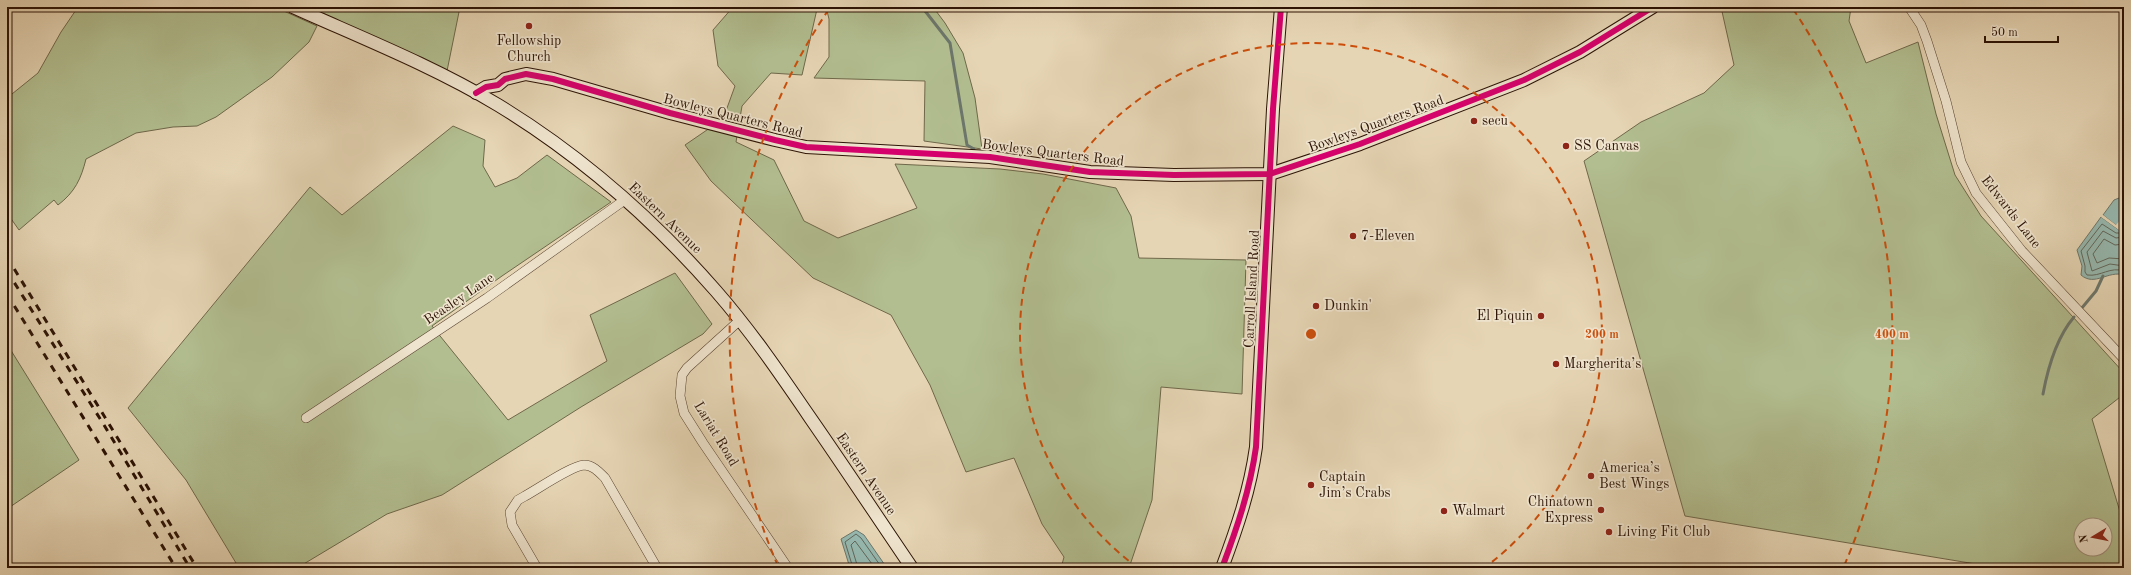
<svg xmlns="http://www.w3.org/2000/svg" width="2131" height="575" font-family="'Old Standard TT',serif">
	<rect width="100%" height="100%" fill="#e6d5b4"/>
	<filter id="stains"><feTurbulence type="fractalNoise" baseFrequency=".005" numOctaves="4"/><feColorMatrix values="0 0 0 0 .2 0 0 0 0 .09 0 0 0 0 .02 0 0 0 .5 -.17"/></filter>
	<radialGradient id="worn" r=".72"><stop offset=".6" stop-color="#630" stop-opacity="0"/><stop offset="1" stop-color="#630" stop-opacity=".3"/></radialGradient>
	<g fill="#b2be90" stroke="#6f684a" fill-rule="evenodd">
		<path d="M78,7h197l42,19 -8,16 -37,35 -56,40 -19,9 -24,1 -37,6 -50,26c-5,20 -11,33 -28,46l-4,-5 -35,30 -12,-17v-115l31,-25 23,-41z"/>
		<path d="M325,7h135l-13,64 -126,-58z"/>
		<path d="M733,7h83l1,2 -15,66 -31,-2 -29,33 -6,36 38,18 30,61 34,17 79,-30 -22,-44 105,5 43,5 73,14 15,28 8,42 107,2 -4,134 -81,-7 -9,113 -23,68h-68l3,-11 -22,-33 -28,-66 -48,14 -36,-87 -39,-70 -78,-37 -102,-97 -26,-36 38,-26 12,-33 -17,-20 -5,-36z"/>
		<path d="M826,7h107l12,16 18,30 12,45 7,51 -58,-8 1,-60 -111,-3 15,-21v-38z"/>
		<path d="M1721,7h130l-2,14 17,42 52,-21 18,72 19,61 26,41 143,157v21l-32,25 32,106v43h-124l-315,-52 -101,-355 57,-39 63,-29 30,-28zM2081,525h24v24h-24z"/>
		<path d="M453,126l32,14 -2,26 12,21 22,-9 30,-23 64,47 -109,74 -70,50 76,94 99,-59 -17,-46 85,-42 37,51 -9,10 -122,73 -139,88 -55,19 -90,54h-58l-53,-88 -58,-72 182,-221 32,28z"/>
		<path d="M7,344l72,116 -72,49z"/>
	</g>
	<g fill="#96b8af" stroke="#6c766b">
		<path d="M2124,196v24l-2,-2 -5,8 -14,-11 11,-15z"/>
		<path d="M2101,217l18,13 3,-4 2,2v47c-16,-5 -29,12 -43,0l1,-9 -5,-16z"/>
		<path d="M856,530l8,5 23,33h-37l-9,-29z"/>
	</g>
	<path fill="#e6d5b4" d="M2103,215l13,10 6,-7 2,2v8l-2,-1 -3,3 -18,-13z"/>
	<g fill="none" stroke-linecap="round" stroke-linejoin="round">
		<g stroke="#61665a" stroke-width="1">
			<path d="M2124,230l-3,3h-5l-14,-9 -21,27 4,15v6l2,3c14,2 23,-9 37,-4"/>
			<path d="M2124,237l-8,1 -13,-7 -16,21 5,19 18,-7 14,2"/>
			<path d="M2124,244l-9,1 -11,-6 -11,15 4,9 12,-5 15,1"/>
			<path d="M853,568l-8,-26 11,-8 5,4 21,30"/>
			<path d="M858,568l-7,-23 4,-4 20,27"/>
		</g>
		<g stroke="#6c766b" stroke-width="3">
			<path d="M922,7l28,36 17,102 7,4"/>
			<path d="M2081,309l15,-18 7,-15"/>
			<path d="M2043,394c5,-27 14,-57 31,-77"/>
		</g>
		<defs>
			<g id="street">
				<path d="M1909,7l12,18 6,16 19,60 15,61 15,31 46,58 102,108"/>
				<path d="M740,320l-53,48 -5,7 -2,21 4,17 19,30 85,125"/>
				<path d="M306,418l181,-120 139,-99"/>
				<path d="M400,568h2"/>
				<path d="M537,568l-25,-43 -2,-13 8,-12 7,-4c13,-7 46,-30 59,-31 9,0 15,7 21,13l52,90"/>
			</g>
			<g id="secondary">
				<path d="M293,7c69,31 140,59 205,98 82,50 155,114 218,186 35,40 65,84 95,128 34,49 67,99 101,149"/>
				<path d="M476,93l10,-6 12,-2 7,-6 21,-5 27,5 117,34 105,27 31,7 184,10 100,15 84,3 96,-1 90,-30 164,-64 56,-28 73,-45"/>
				<path d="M1222,568c15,-40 28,-78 34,-121l17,-338 8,-102"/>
			</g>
		</defs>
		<use href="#street" stroke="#5a4431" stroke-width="10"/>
		<use href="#secondary" stroke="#2c1305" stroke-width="14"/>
		<use href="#street" stroke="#efe4ce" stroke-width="9"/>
		<use href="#secondary" stroke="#efe4ce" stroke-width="12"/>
		<g stroke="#2c1305" stroke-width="3" stroke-dasharray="7 7" stroke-linecap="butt">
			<path d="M7,257l190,311"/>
			<path d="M7,271l97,154 86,143"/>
			<path d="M7,294l169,274"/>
		</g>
		<defs>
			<g id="cycleway">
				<path d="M476,93l10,-6 12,-2 7,-6 21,-5 27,5 117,34 105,27 31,7 184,10 100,15 84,3 96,-1 90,-30 164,-64 56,-28 73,-45"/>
				<path d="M1222,568c15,-40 28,-78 34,-121l17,-338 8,-102"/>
			</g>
		</defs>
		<use href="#cycleway" stroke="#efe4ce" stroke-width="8"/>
		<use href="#cycleway" stroke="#d6006c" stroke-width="6"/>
	</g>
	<g fill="none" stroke="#cc4e0b" stroke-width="2" stroke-dasharray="7 5">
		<path d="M1138 568A291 291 0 1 1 1484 568"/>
		<path d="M778 566A581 581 0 0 1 829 9M1793 9A581 581 0 0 1 1844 566"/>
	</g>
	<g fill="#8f2418" stroke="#efe4ce" stroke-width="1.5">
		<circle cx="529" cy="26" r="4"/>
		<circle cx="1474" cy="121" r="4"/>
		<circle cx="1566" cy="146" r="4"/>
		<circle cx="1353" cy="236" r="4"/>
		<circle cx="1316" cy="306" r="4"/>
		<circle cx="1541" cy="316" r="4"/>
		<circle cx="1556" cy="364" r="4"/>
		<circle cx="1591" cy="476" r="4"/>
		<circle cx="1311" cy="485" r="4"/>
		<circle cx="1601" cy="510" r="4"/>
		<circle cx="1444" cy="511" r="4"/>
		<circle cx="1609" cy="532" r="4"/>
	</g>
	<g text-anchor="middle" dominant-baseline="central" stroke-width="3.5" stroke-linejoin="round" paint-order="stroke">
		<g font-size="14" fill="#2c1305" stroke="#efe4ce" text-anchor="start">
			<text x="529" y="41" text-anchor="middle">Fellowship<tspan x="529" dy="16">Church</tspan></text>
			<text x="1482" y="121">secu</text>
			<text x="1574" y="146">SS Canvas</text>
			<text x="1361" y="236">7-Eleven</text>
			<text x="1324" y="306">Dunkin'</text>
			<text x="1533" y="316" text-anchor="end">El Piquin</text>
			<text x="1564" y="364">Margherita’s</text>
			<text x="1599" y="468">America’s<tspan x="1599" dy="16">Best Wings</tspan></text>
			<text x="1319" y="477">Captain<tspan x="1319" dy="16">Jim’s Crabs</tspan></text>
			<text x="1593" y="502" text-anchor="end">Chinatown<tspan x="1593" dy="16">Express</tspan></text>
			<text x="1452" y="511">Walmart</text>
			<text x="1617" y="532">Living Fit Club</text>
		</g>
		<g font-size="14" fill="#2c1305" stroke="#efe4ce">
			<text transform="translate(733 116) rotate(14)">Bowleys Quarters Road</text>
			<text transform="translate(1376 124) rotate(-20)">Bowleys Quarters Road</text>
			<text transform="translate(1053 153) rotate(7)">Bowleys Quarters Road</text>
			<text transform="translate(2011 212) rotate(52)">Edwards Lane</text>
			<text transform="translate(665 218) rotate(44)">Eastern Avenue</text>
			<text transform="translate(1252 289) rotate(-87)">Carroll Island Road</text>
			<text transform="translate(459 299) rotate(-34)">Beasley Lane</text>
			<text transform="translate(716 434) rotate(59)">Lariat Road</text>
			<text transform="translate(866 474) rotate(56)">Eastern Avenue</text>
		</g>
	</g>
	<circle cx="1311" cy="334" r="6" fill="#cc4e0b" stroke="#efe4ce" stroke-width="2"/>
	<g font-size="12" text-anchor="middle" font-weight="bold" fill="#cc4e0b" stroke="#efe4ce" stroke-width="3.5" stroke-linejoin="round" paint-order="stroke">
		<text x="1602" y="338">200 m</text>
		<text x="1892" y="338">400 m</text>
	</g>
	<rect width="2131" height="575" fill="none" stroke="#e6d5b4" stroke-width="24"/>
	<rect x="8" y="8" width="2115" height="559" fill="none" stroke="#2c1305" stroke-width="2"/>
	<rect x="12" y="12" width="2107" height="551" fill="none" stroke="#2c1305"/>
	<g transform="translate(2093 537) rotate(260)"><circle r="19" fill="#efe4ce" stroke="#a1907e"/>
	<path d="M0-3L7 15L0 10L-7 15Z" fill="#8f2418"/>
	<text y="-6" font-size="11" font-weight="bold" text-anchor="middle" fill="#2c1305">N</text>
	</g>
	<path d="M1985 36v6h73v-6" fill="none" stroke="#2c1305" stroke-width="2"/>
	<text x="1991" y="36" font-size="12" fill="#2c1305" stroke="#efe4ce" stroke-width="3" paint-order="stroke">50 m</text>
	<rect width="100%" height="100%" filter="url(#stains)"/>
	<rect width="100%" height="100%" fill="url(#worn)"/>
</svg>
